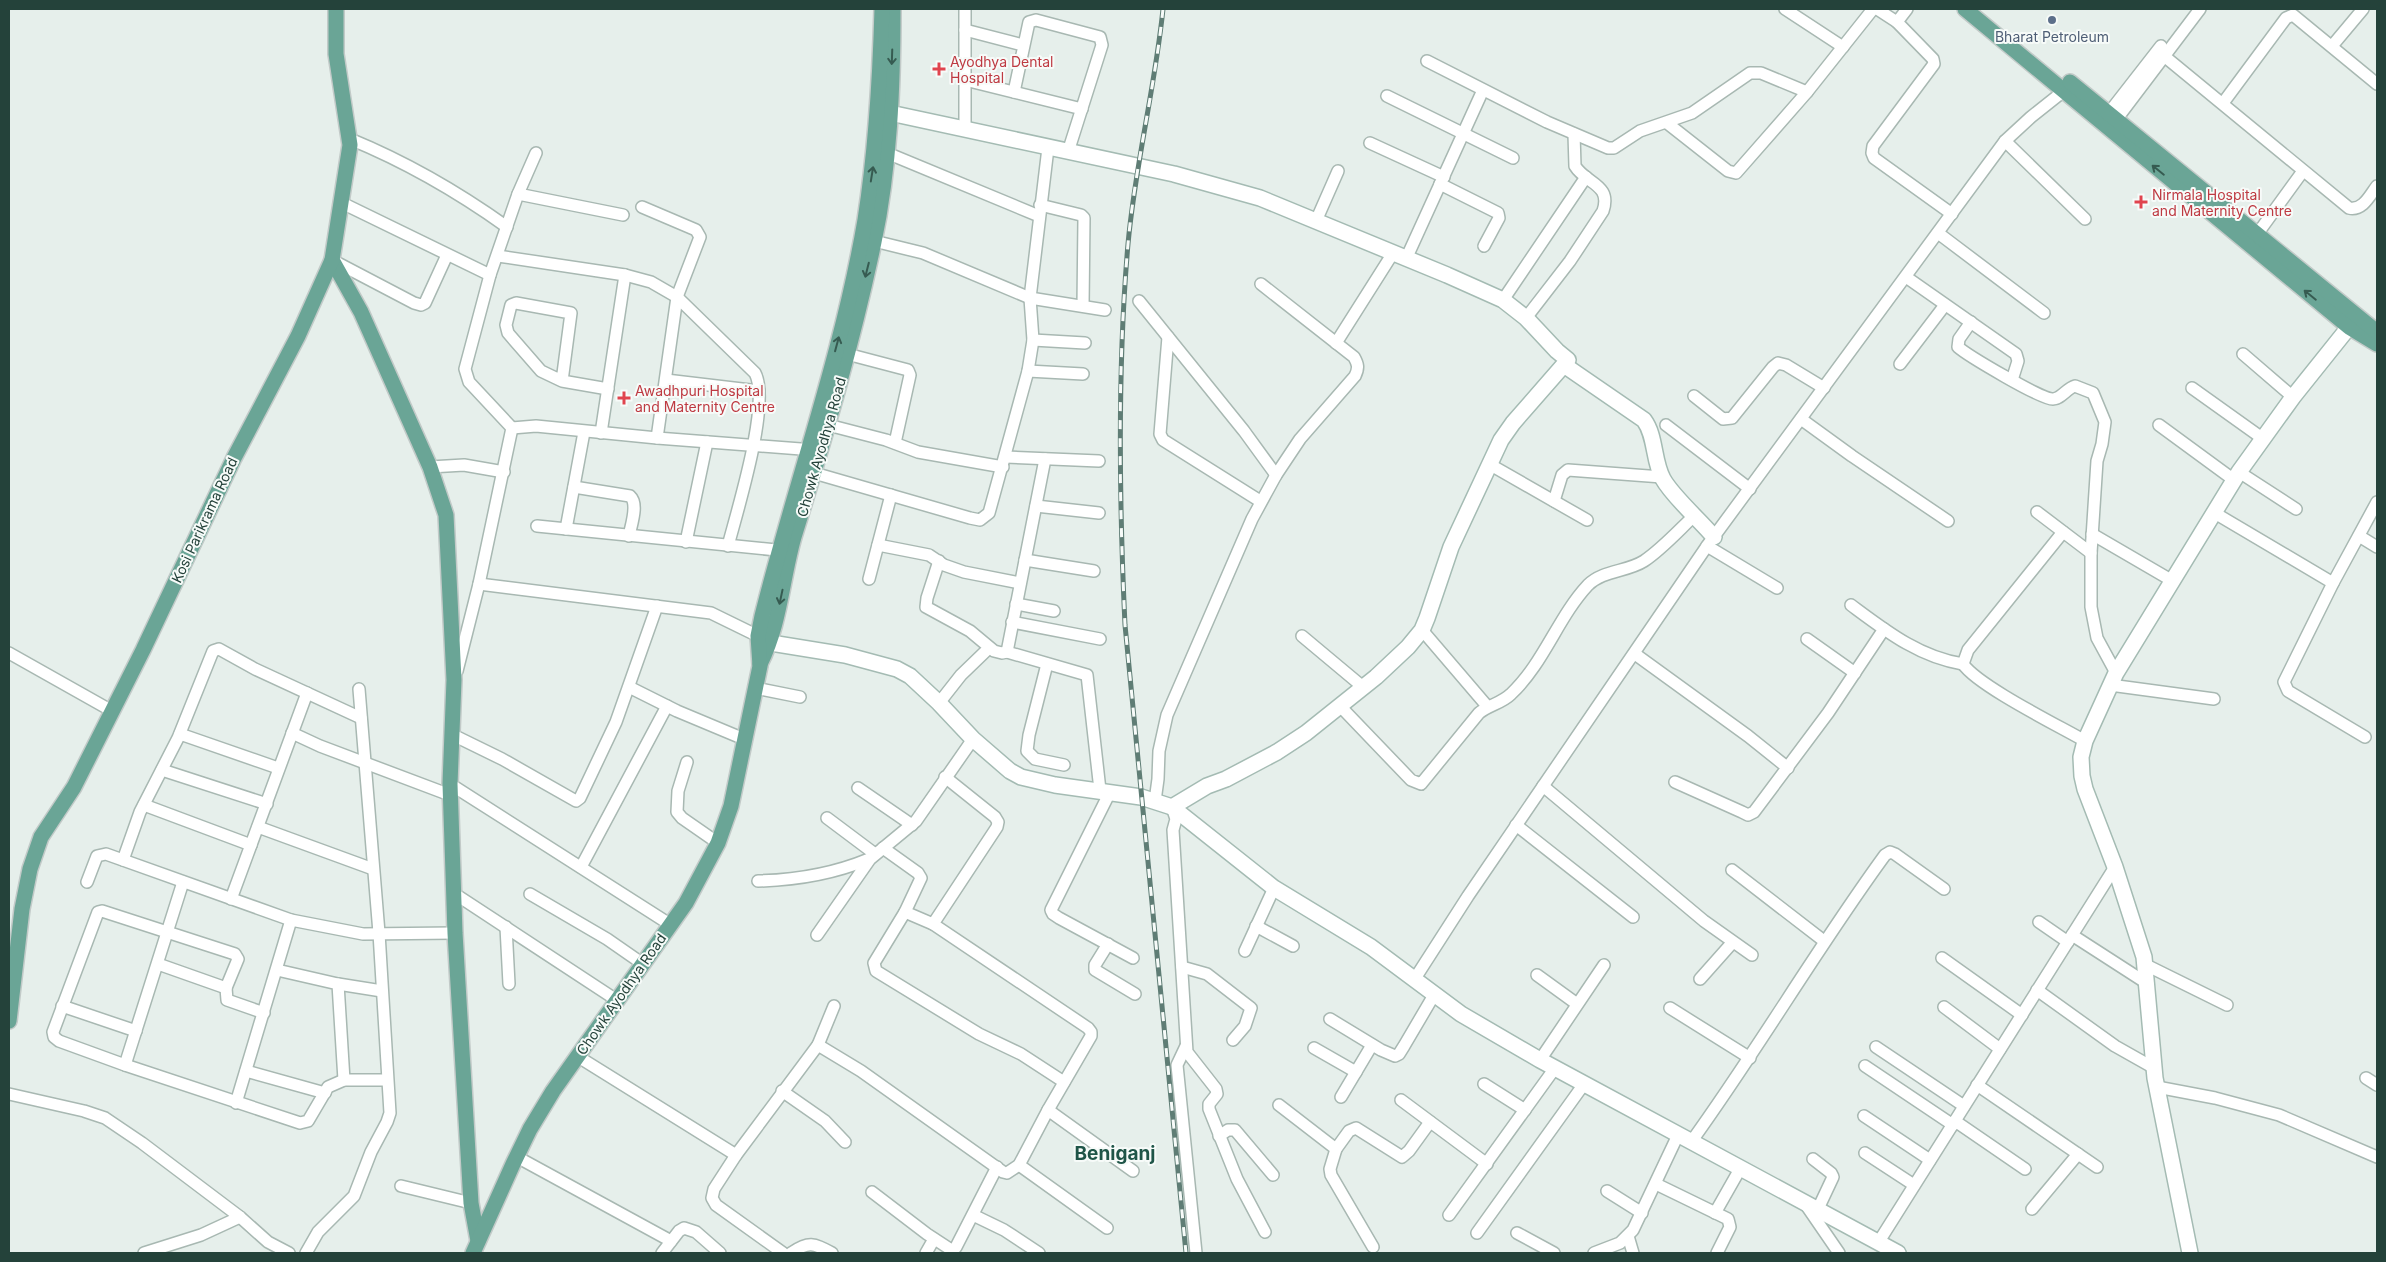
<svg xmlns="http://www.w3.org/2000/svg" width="2386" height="1262" font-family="Inter,sans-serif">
	<rect width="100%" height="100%" fill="#e6efeb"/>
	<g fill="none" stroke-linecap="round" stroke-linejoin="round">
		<defs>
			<g id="street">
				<path d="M1785,9l58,38"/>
				<path d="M1877,9l20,13 36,37 1,5 -61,82 -1,7 2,5 78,56"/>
				<path d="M1897,22l10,-13"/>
				<path d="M965,30l58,15"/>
				<path d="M2332,46l31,-37"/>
				<path d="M2158,51l191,157c14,3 21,-13 28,-22"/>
				<path d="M1427,61l120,61 61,26h6l26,-17 52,-18 58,-40h11l46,19"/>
				<path d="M965,80l117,29"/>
				<path d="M1014,92l15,-70 7,-2 64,17 2,8 -34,107"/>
				<path d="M1387,96l126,62"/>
				<path d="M2223,103l63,-85 7,-3 84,69"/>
				<path d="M2108,114l53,-68"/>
				<path d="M2116,120l84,-111"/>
				<path d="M1667,123l61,48 8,2 71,-81 66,-83"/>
				<path d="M965,129v-120"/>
				<path d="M350,139c56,23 108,53 157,88"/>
				<path d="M2005,141l80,78"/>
				<path d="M1370,143l74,34"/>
				<path d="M887,153l152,63"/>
				<path d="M1440,184l58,29 1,5 -15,28"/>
				<path d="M518,194l105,21"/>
				<path d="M342,203l148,72"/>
				<path d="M1040,205l41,10 3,3 -1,88"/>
				<path d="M642,207l54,23 4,7 -23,60 -20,141"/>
				<path d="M1316,221l22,-50"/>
				<path d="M1938,233l106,80"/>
				<path d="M2258,233l45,-62"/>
				<path d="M874,241l49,12 107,45 75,12"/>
				<path d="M498,256l127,19 26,7 26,15 78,76c16,30 -18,138 -27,173"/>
				<path d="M1406,259l77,-169"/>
				<path d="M332,260l82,43 7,2 4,-2 22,-48"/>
				<path d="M1906,277l110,77 2,7 -6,19"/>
				<path d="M1503,300l83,-123"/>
				<path d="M1139,301l105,130 32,44"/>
				<path d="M1526,318l44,-57 33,-50c9,-27 -17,-27 -28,-45l-1,-32"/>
				<path d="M1971,322l-12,17 -1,8c9,8 84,53 95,52 8,0 14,-11 22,-13l18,7 12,29 -3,22 -5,17 -6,92v54l6,31 19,35"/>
				<path d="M1168,337l-8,97 3,6 97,61"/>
				<path d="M1033,340l52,3"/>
				<path d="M1336,343l57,-90"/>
				<path d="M847,354l61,16 2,5 -15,68"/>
				<path d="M2243,354l50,43"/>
				<path d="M1900,364l45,-59"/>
				<path d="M1028,371l55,3"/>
				<path d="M666,380l93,11"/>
				<path d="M562,381l9,-68 -55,-10 -5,2 -5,20 2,8 33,38 21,10 46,8"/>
				<path d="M2192,388l70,50"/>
				<path d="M1694,396l29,23 9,-1 41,-51 5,-4 8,2 38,23"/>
				<path d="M1801,419l51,37 96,65"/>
				<path d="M828,425l58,15 32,12 85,15"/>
				<path d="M1666,425l84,64"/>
				<path d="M2159,425l75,55"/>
				<path d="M512,428l24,-2 121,12 157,12"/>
				<path d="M601,433l24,-158"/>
				<path d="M1006,457l93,4"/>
				<path d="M1045,459l-38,193 80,23 13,115"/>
				<path d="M1489,464l98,56"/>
				<path d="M430,467l34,-2 40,7"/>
				<path d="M2239,472l57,37"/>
				<path d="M814,473l156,45 10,2 9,-7 39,-142 5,-31 -3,-42 18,-150"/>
				<path d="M574,487l56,9c9,8 1,29 -1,40"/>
				<path d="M1554,501l8,-26 6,-5 94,7"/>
				<path d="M1036,506l63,7"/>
				<path d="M2037,512l54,41"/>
				<path d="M2213,512l120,71"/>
				<path d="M537,526l249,25"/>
				<path d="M566,529l18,-97"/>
				<path d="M2063,532l-95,118 -5,14c15,22 96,62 122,77"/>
				<path d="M2092,534l79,46"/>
				<path d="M2359,536l18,11"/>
				<path d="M686,542l21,-100"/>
				<path d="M878,545l51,10 15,10 20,7 56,11"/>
				<path d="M1707,546l70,42"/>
				<path d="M1025,560l69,11"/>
				<path d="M939,561l-12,37 -1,9 44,24 24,20 8,2 5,-1"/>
				<path d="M869,579l22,-84"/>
				<path d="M479,584l232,29 47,23"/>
				<path d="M1016,604l38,7"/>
				<path d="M1851,605c35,26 68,52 112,59"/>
				<path d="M1012,622l88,17"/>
				<path d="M1422,630l65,76"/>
				<path d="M1302,636l61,51"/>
				<path d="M1807,639l48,34"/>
				<path d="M9,653l103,58"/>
				<path d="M1635,654l113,82 40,32"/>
				<path d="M1047,664l-18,71 -2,16 8,8 29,6"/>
				<path d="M457,671l22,-87 33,-156 -43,-46 -4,-13 25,-94 28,-81 18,-41"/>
				<path d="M2110,685l104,14"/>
				<path d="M629,687l48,24 67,28"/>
				<path d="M755,688l45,9"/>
				<path d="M939,703l22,-28 28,-27"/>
				<path d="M1340,706l71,74 10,4 58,-71c10,-8 23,-10 32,-19 33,-31 47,-77 77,-109 15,-15 39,-13 56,-24 18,-12 35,-31 51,-46"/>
				<path d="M292,733l28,13 130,49"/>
				<path d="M180,734l98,34"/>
				<path d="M453,735l49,24 74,42 4,-3 36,-76 41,-116"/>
				<path d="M2365,737l-77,-46 -4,-9 49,-99 44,-81"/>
				<path d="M687,762l-9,29 -1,21 5,6 36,25"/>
				<path d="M162,770l105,34"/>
				<path d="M1675,782l67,30 6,3 6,-3 74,-99 56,-84"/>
				<path d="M450,784l221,141"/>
				<path d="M1543,786l161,135 48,34"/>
				<path d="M858,788l54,37"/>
				<path d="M1110,792l-59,118 2,4 6,4 74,40"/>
				<path d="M1155,801l3,-22 1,-28 8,-36 85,-196 24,-44 24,-36 55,-63c4,-8 3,-12 -1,-19l-93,-73"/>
				<path d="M144,805l107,40"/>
				<path d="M1172,807l4,12 -3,11 14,222 29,37 1,5 -8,10v5l28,70 28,53"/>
				<path d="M827,818l48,36"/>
				<path d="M1516,825l117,92"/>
				<path d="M258,827l115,42"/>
				<path d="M883,848l35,25 3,5 -16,34 -31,51 2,8 103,63 42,20 43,28"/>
				<path d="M123,860l17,-48 38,-74 35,-87 6,-2 36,20 106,49"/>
				<path d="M581,867l86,-161"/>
				<path d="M1732,870l92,71"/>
				<path d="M758,881c39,-1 75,-7 111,-22"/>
				<path d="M87,882l10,-26 9,-2 185,66 72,14 92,-1"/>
				<path d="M183,882l-58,183 175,58 8,-2 20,-34 16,-7h42"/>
				<path d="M455,894l163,107"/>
				<path d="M530,894l77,45 36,25"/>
				<path d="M231,899l76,-206"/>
				<path d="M905,912l28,12"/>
				<path d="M2039,922l29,20"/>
				<path d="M1256,926l37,20"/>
				<path d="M506,927l3,57"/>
				<path d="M817,935l53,-76 46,-38 57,-82"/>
				<path d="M2072,935l76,49"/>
				<path d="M1108,944l-13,21v5l40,24"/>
				<path d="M1245,951l29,-63"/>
				<path d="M1942,958l80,57"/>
				<path d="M158,964l68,24 1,12 37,13"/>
				<path d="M2146,965l81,40"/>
				<path d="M1182,967l25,7 44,34 -6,18 -12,14"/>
				<path d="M277,970l61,14 6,96"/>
				<path d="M1537,975l40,29"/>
				<path d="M1700,979l32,-36"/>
				<path d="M1414,980l54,-84 239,-350 298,-405 26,-24 34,-27"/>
				<path d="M338,984l44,7"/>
				<path d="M2037,990l78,56 39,22"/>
				<path d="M62,1006l74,25"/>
				<path d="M1944,1007l56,42"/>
				<path d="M1670,1008l80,50"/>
				<path d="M1330,1019l51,31 14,6 4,-2 5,-8 30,-51"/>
				<path d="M818,1045l16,-39"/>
				<path d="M1186,1046l-9,19 19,188"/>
				<path d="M1876,1047l88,59"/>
				<path d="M1314,1048l42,24"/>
				<path d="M577,1056l159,99"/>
				<path d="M1540,1060l64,-95"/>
				<path d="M125,1065l-66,-24 -5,-4 -1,-5 45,-120 4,-1 133,43 3,5 -12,29"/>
				<path d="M1865,1066l88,59"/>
				<path d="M246,1071l79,22"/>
				<path d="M2366,1078l11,7"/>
				<path d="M1484,1084l41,26"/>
				<path d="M1977,1085l120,82"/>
				<path d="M2157,1087l58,11 64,17 98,42"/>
				<path d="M782,1091l43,30 20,21"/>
				<path d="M9,1094l75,17 21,7 37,25 98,74 28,25 21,11"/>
				<path d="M1341,1097l31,-52"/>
				<path d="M1401,1100l86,64"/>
				<path d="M236,1103l55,-183"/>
				<path d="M1279,1105l57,44 -6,20 1,6 42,72"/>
				<path d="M1048,1110l85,61"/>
				<path d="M1864,1116l66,44"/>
				<path d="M1955,1121l70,48"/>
				<path d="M1219,1136l9,-6h7l38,45"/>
				<path d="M1691,1142c68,-94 126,-194 194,-287l5,-3 5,2 49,35"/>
				<path d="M1336,1149l13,-18 7,-3 46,29 7,-6 21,-29"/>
				<path d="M1865,1153l49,32"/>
				<path d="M517,1157l154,84"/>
				<path d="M1813,1159l18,14 2,4 -16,34"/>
				<path d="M1019,1165l88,63"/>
				<path d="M1656,1184l72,35 2,8 -13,26"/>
				<path d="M401,1186l70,17"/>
				<path d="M1607,1191l35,22"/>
				<path d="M872,1192l55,42 26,17 3,-4 41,-80"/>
				<path d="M1806,1205l33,48"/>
				<path d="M2032,1209l46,-55"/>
				<path d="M1715,1213l25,-44"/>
				<path d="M973,1215l31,15 35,23"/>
				<path d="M1449,1215l106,-147"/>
				<path d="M1477,1233l107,-149"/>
				<path d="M1517,1233l37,20"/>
				<path d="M1628,1236l5,17"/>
				<path d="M1878,1243l237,-376"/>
				<path d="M144,1253l57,-18 39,-18"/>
				<path d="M306,1253l12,-21 36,-36 17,-44 16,-30 3,-9 -11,-180 -20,-244"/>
				<path d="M662,1253l17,-22 5,-3 12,4 24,21"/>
				<path d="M783,1253l-67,-48 -4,-7 2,-9 22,-34 82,-110 43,26 142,101 4,1 12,-8 29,-55 43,-74v-4l-3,-4 -155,-104 64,-97 1,-5 -3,-5 -50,-40"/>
				<path d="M791,1253c18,-12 22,-10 41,0"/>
				<path d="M926,1253l8,-14"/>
				<path d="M1594,1253l26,-10 13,-13 45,-95"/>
			</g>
			<g id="secondary">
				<path d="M890,113l284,61 86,24 187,77 56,25 23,18 31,33 11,9 -55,63 -12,17 -50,107 -24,71 -5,12 -14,17 -32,30 -70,56 -29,19 -51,27 -19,7 -35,21"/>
				<path d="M1564,365l80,55c12,16 9,41 19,59 10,18 37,41 51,58"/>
				<path d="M758,636l13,7 74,12 52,14 13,7 29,27 34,36 37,32 11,6 34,8 86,12 31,10 102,81 97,59 90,67 79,46 358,193"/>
				<path d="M2190,1253l-35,-175 -11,-121 -29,-90 -30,-78 -3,-13 -1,-19 4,-16 31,-68 123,-201 54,-75 56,-70"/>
			</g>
			<g id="primary">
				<path d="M1965,9l384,318 28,17"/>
				<path d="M2070,82l307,250"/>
				<path d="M332,260l29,52 69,155 16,48 8,165 -4,104 5,149 16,270 7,38"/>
				<path d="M760,664c20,-39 22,-85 34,-127 30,-97 59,-195 80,-295 16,-76 19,-156 19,-233"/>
				<path d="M9,1021l13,-112 8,-40 11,-32 33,-50 69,-137 91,-192 64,-122 34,-76 18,-115 -14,-91v-45"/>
				<path d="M473,1253l40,-89 17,-35 23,-38 133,-188 32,-60 13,-37 29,-140 -2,-30 4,-20c33,-132 80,-261 103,-396 11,-70 15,-140 17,-211"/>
			</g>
		</defs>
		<use href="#street" stroke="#a8b8b2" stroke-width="14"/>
		<use href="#secondary" stroke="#a4bbb3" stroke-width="18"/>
		<use href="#primary" stroke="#c2cac8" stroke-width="18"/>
		<use href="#street" stroke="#fff" stroke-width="11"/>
		<use href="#secondary" stroke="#fff" stroke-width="15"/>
		<use href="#primary" stroke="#6aa596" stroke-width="15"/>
		<defs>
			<path id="rail" d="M1163,9c-8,79 -28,156 -35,235 -11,126 -9,254 -3,381l61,628"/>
		</defs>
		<use href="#rail" stroke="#5f7d75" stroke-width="5"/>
		<use href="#rail" stroke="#f7fbf9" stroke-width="3" stroke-dasharray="9" stroke-linecap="butt"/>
	</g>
	<defs><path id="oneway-shaft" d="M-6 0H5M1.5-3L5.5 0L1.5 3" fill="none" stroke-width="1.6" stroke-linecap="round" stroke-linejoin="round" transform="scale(1.25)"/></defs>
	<g stroke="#365b51">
		<use href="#oneway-shaft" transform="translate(892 57) rotate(92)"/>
		<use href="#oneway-shaft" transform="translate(2158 170) rotate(-141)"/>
		<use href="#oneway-shaft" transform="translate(872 174) rotate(-81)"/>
		<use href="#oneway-shaft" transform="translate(867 270) rotate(104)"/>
		<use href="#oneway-shaft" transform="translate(2310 295) rotate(-141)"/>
		<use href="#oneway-shaft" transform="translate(837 344) rotate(-75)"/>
		<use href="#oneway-shaft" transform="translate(781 597) rotate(102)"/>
	</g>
	<circle fill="#5c6f8a" stroke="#f7fbf9" stroke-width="2" cx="2052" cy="20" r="5"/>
	<g fill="#e0444e" stroke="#f7fbf9" stroke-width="2">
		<path d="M936.5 61.5h5v5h5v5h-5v5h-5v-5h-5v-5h5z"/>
		<path d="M2138.5 194.5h5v5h5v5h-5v5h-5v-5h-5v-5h5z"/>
		<path d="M621.5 390.5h5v5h5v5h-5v5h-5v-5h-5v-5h5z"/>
	</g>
	<g text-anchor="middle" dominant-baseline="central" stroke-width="4" stroke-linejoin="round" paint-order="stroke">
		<g font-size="14" fill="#4e5e75" stroke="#f7fbf9">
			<text x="2052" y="36">Bharat Petroleum</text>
		</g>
		<g font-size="14" fill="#be3a42" stroke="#f7fbf9" text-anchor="start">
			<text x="950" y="61">Ayodhya Dental<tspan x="950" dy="16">Hospital</tspan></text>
			<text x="2152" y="194">Nirmala Hospital<tspan x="2152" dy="16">and Maternity Centre</tspan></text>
			<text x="635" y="390">Awadhpuri Hospital<tspan x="635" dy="16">and Maternity Centre</tspan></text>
		</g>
		<g font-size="14" fill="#24423a" stroke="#f7fbf9">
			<text transform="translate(821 447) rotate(-74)">Chowk Ayodhya Road</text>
			<text transform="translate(204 520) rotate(-65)">Kosi Parikrama Road</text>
			<text transform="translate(621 994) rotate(-55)">Chowk Ayodhya Road</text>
		</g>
		<g font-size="19" font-weight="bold" fill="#1f5548" stroke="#f7fbf9">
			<text x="1115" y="1153">Beniganj</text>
		</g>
	</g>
	<rect width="2386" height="1262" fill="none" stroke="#24423a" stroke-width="20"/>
</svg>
